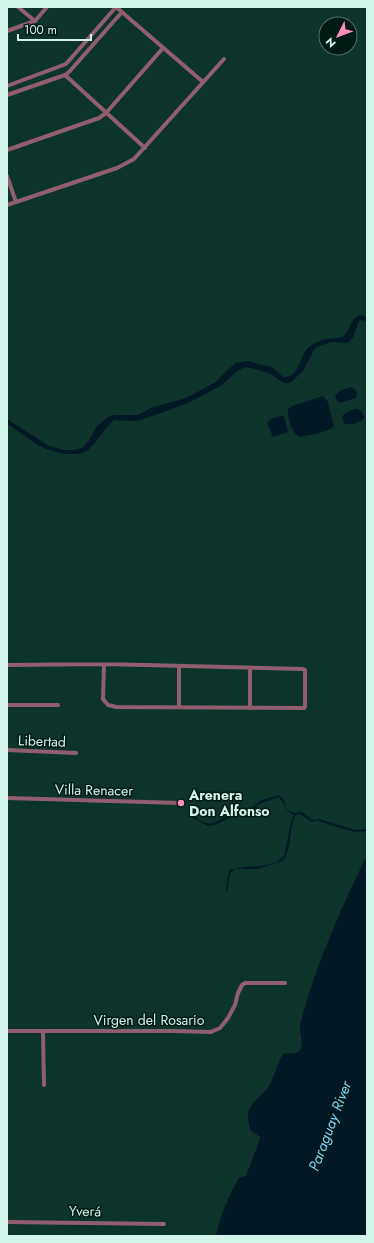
<svg xmlns="http://www.w3.org/2000/svg" width="374" height="1243" font-family="Jost,sans-serif">
	<rect width="100%" height="100%" fill="#0c342b"/>
	<g fill="#021825">
		<path d="M360,315l7,2v5l-5,-2 -3,1 -6,16 -4,5 -3,1 -15,-1 -14,5 -3,3 -11,21 -13,12h-6l-15,-10 -5,-1 -17,-5 -4,1 -6,3 -15,14 -34,18 -47,17 -7,1 -20,-1c-11,9 -14,19 -24,28 -5,6 -12,6 -20,6 -28,-1 -40,-16 -63,-30v-5l42,27 15,4h10l8,-2 6,-6 9,-16 11,-9 7,-2h23l15,-8 27,-7 12,-5 24,-13 9,-10 11,-9 13,-2 12,4 11,2 11,10c18,1 16,-23 27,-31 11,-8 21,-7 33,-9 8,-7 6,-17 17,-22z"/>
		<path d="M351,387c5,2 7,7 5,11l-17,5 -3,-4 -1,-4 7,-5z"/>
		<path d="M323,396l5,6 6,24c-4,6 -26,9 -34,11 -8,-3 -13,-20 -12,-28l4,-3z"/>
		<path d="M354,409c6,-1 9,3 10,9 -5,5 -14,8 -20,5l-2,-6 2,-3z"/>
		<path d="M284,416l4,16 -15,5 -6,-14c3,-5 12,-7 17,-7z"/>
		<path d="M279,795l5,5 2,8 3,3 6,2 7,-1 10,8 7,-1 36,11 12,-1v2l-12,1 -25,-7 -13,-5 -5,2 -12,-8 -4,1c-8,13 -3,34 -14,46l-25,8h-22l-5,4 -3,19h-1l1,-11 2,-11 15,-3 17,-1 16,-4 7,-6 7,-34 3,-7c-11,-5 -8,-12 -16,-18l-19,7 -8,8 -6,2 -5,-2 -25,13 -7,1 -15,-8 -5,-5c8,4 14,12 25,10l28,-14 6,2 15,-11z"/>
		<path d="M367,855v381h-151c4,-20 13,-41 23,-58l7,-2 14,-37v-2l-10,-7c-1,-5 -2,-11 -2,-16 1,-11 16,-19 22,-30 5,-9 7,-19 12,-29 5,-4 16,1 19,-6 2,-6 -1,-15 -1,-21 0,-5 2,-11 3,-15 16,-55 39,-107 64,-158z"/>
	</g>
	<g fill="none" stroke-linecap="round" stroke-linejoin="round">
		<g stroke="#915e70" stroke-width="4">
			<path d="M18,7l17,14"/>
			<path d="M116,7l87,75"/>
			<path d="M7,31l28,-10 12,-14"/>
			<path d="M65,75l80,73"/>
			<path d="M7,86l59,-22 50,-57"/>
			<path d="M7,95l58,-20 4,-3 53,-60"/>
			<path d="M7,150l92,-32 7,-5 57,-65"/>
			<path d="M7,176l9,26"/>
			<path d="M7,205l110,-37 17,-9 90,-100"/>
			<path d="M7,665l97,-1 199,5 2,1v37l-1,1 -188,-1 -8,-2 -5,-6 1,-35"/>
			<path d="M7,705h51"/>
			<path d="M179,707v-41"/>
			<path d="M250,708v-40"/>
			<path d="M7,750l69,3"/>
			<path d="M7,798l173,5"/>
			<path d="M7,1031h166l38,1 9,-4 8,-10 7,-13 3,-12 4,-8 3,-2h40"/>
			<path d="M43,1031l1,54"/>
			<path d="M7,1222l157,2"/>
		</g>
	</g>
	<circle fill="#ff8eba" stroke="#001a14" stroke-width="1.5" cx="181" cy="803" r="4"/>
	<g text-anchor="middle" dominant-baseline="central" stroke-width="3" stroke-linejoin="round" paint-order="stroke">
		<g font-size="14" fill="#d2f4ea" stroke="#001a14">
			<text transform="translate(42 741) rotate(2)">Libertad</text>
			<text transform="translate(94 790) rotate(1)">Villa Renacer</text>
			<text x="149" y="1020">Virgen del Rosario</text>
			<text transform="translate(85 1211) rotate(1)">Yverá</text>
		</g>
		<g font-size="14" font-weight="bold" fill="#d2f4ea" stroke="#001a14" text-anchor="start">
			<text x="189" y="795">Arenera<tspan x="189" dy="16">Don Alfonso</tspan></text>
		</g>
		<g font-size="15" font-style="italic" fill="#82cffe" stroke="#001a14">
			<text transform="translate(330 1126) rotate(-69)">Paraguay River</text>
		</g>
	</g>
	<rect width="374" height="1243" fill="none" stroke="#d2f4ea" stroke-width="16"/>
	<g transform="translate(338 36) rotate(228)"><circle r="19" fill="#001a14" stroke="#54716a"/>
	<path d="M0-3L7 15L0 10L-7 15Z" fill="#ff8eba"/>
	<text y="-6" font-size="11" font-weight="bold" text-anchor="middle" fill="#d2f4ea">N</text>
	</g>
	<path d="M18 34v6h73v-6" fill="none" stroke="#d2f4ea" stroke-width="2"/>
	<text x="24" y="34" font-size="12" fill="#d2f4ea" stroke="#001a14" stroke-width="3" paint-order="stroke">100 m</text>
</svg>
